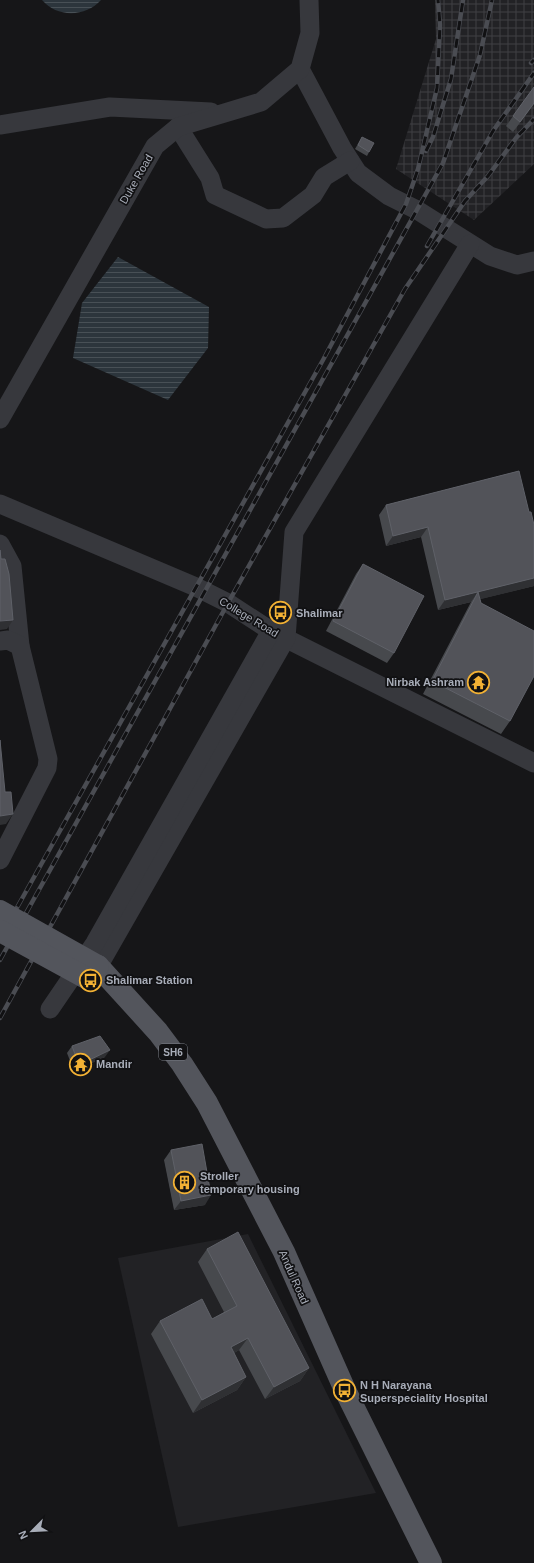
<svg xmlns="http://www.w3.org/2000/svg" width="534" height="1563" font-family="Arial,sans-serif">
	<defs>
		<pattern id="industrial-grid" width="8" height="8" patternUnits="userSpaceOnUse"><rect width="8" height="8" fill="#222225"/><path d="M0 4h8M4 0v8" fill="none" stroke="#3f3f43"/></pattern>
		<pattern id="water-rules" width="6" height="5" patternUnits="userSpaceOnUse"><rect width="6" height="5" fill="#2c353c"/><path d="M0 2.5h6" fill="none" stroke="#485056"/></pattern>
	</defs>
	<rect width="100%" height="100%" fill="#161618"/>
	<path fill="#222225" d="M248,1234l128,259 -198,34 -60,-269z"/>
	<path fill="url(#industrial-grid)" d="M435,0h99v164l-60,56 -78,-51 40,-130z"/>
	<g fill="url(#water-rules)">
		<path d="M42,0h59c-15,17 -44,18 -59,0z"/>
		<path d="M118,257l91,50 -1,41 -40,52 -95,-42 9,-55z"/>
	</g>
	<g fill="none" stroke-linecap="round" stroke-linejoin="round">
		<g stroke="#37383d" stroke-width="19">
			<path d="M300,69l42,79 16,25 31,23 28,14 73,46 27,9 17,-4"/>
			<path d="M0,125l110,-18 101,5"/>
			<path d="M178,127l32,51 5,17 51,24 17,-1 30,-23 11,-18 26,-16"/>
			<path d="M0,419l155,-273 23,-19 83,-25 39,-33 10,-36 -1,-33"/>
			<path d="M0,504l196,83 32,16 43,28 263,132"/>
			<path d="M0,544l12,22 8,80"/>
			<path d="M0,641l8,-1 12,6 28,113 -1,9 -47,92"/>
			<path d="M91,979l195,-341 8,-106 176,-288"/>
			<path d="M50,1009l45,-66 176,-312"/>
		</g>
		<path stroke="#53555c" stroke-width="22" d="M98,966l60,66 24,32 25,39 77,149 61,138 86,173"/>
		<defs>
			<g id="rail">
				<path d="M531,63l3,-3"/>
				<path d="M426,151l7,-14 18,-58 12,-79"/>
				<path d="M427,246l66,-115 41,-58"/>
				<path d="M0,938l323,-578 83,-156 12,-35 19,-81 3,-63 -2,-25"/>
				<path d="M0,960l443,-797 37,-108 12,-55"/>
				<path d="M0,1018l228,-415 177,-314 60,-88 23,-25 28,-38 18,-19"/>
			</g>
		</defs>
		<use href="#rail" stroke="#4a4c52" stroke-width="4.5"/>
		<use href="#rail" stroke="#111113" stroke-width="3" stroke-dasharray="9" stroke-linecap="butt"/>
		<g stroke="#53555c" stroke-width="22">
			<path d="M0,911l98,55"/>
			<path d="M0,931l90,49"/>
		</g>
	</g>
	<g fill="#47494d">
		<path d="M534,87v17l-21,28 -7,-6z"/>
		<path d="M362,137l7,15 -2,4 -12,-7z"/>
		<path d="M519,471l15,115 -54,13 30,122 -9,13 -78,-40 48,-92 -33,8 -17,-73 -35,9 -7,-31 7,-10z"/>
		<path d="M363,564l31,89 -7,10 -61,-32 30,-57z"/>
		<path d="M72,1046l33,11 -31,14 -7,-18z"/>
		<path d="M171,1150l34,55 -31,5 -10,-50z"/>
		<path d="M207,1249l102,119 -9,13 -35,18 -26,-49 -5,3 12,24 -9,13 -44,23 -42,-79 9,-13 52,-2 12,-7 -26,-50z"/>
	</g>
	<g fill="#2f3033">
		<path d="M428,527l-7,10 -35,9 7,-10z"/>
		<path d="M534,578v8l-61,15 5,-9z"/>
		<path d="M478,592l-7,10 -33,8 7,-10z"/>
		<path d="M13,620l-6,9 -7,1v-9z"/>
		<path d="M13,814l-7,10 -6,1v-9z"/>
		<path d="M110,1050l-5,7 -31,14 5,-6z"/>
		<path d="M211,1195l-6,10 -31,5 7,-9z"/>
		<path d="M248,1338l-9,12 -17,10 9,-13z"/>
		<path d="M309,1368l-9,13 -35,18 9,-12z"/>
		<path d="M246,1377l-9,13 -44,23 9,-13z"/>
	</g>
	<g fill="#525359" stroke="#5f6168">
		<path d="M534,87v16l-14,19 -7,-6z"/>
		<path d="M362,137l12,6 -5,9 -11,-7z"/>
		<path d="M519,471l10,41h2l3,13v53l-89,22 -17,-73 -35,9 -7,-31z"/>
		<path d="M0,550l1,9h4l4,15 4,46 -13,1z"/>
		<path d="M363,564l61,32 -30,57 -61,-32z"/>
		<path d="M478,592l3,11 53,28v45l-24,45 -78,-40z"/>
		<path d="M0,740l5,52h6l2,22 -13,2z"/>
		<path d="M100,1036l10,14 -31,15 -7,-19z"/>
		<path d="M202,1144l9,51 -30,6 -10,-51z"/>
		<path d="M238,1232l71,136 -35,19 -26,-49 -17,9 15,30 -44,23 -42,-79 42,-22 10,20 25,-13 -30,-57z"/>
	</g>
	<defs>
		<symbol id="bus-ring" viewBox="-11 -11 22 22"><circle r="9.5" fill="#111113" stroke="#f2b134" stroke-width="1.5"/><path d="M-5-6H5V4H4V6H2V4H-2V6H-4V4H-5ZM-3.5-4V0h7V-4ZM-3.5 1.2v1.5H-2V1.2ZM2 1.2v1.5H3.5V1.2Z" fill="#f2b134"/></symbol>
		<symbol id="temple-ring" viewBox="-11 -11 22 22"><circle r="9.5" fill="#111113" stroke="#f2b134" stroke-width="1.5"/><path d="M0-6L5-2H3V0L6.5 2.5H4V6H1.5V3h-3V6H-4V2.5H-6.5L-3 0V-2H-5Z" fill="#f2b134"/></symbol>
		<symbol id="building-ring" viewBox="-11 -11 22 22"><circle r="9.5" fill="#111113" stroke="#f2b134" stroke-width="1.5"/><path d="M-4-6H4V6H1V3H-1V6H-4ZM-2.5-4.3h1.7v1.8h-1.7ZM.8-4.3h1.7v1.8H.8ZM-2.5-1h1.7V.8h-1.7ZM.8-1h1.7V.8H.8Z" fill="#f2b134"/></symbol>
	</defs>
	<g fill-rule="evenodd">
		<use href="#bus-ring" x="268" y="600" width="25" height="25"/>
		<use href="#temple-ring" x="466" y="670" width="25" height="25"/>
		<use href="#bus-ring" x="78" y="968" width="25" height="25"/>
		<use href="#temple-ring" x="68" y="1052" width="25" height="25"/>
		<use href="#building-ring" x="172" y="1170" width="25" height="25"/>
		<use href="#bus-ring" x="332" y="1378" width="25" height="25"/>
	</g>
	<g text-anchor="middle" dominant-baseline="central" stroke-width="3.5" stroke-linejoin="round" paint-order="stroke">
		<rect fill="#111113" stroke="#7b7e86" stroke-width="1" x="159" y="1044" width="28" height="16" rx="3"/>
		<g font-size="10" font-weight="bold" fill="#a8adb8">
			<text x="173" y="1052">SH6</text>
		</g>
		<g font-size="11" fill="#a8adb8" stroke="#111113">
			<text transform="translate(136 179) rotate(-60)">Duke Road</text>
			<text transform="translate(249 617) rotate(31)">College Road</text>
			<text transform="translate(294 1277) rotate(66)">Andul Road</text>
		</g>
		<g font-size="11" font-weight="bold" fill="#a8adb8" stroke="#111113" text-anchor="start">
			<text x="296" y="613">Shalimar</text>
			<text x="464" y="682" text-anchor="end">Nirbak Ashram</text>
			<text x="106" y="980">Shalimar Station</text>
			<text x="96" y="1064">Mandir</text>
			<text x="200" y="1176">Stroller<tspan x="200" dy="13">temporary housing</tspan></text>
			<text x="360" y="1385">N H Narayana<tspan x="360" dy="13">Superspeciality Hospital</tspan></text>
		</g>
	</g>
	<g transform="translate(32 1531) rotate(246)" stroke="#111113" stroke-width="3" paint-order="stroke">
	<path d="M0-3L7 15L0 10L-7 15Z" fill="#a8adb8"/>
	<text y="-6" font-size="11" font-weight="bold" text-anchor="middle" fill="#a8adb8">N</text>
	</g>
</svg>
